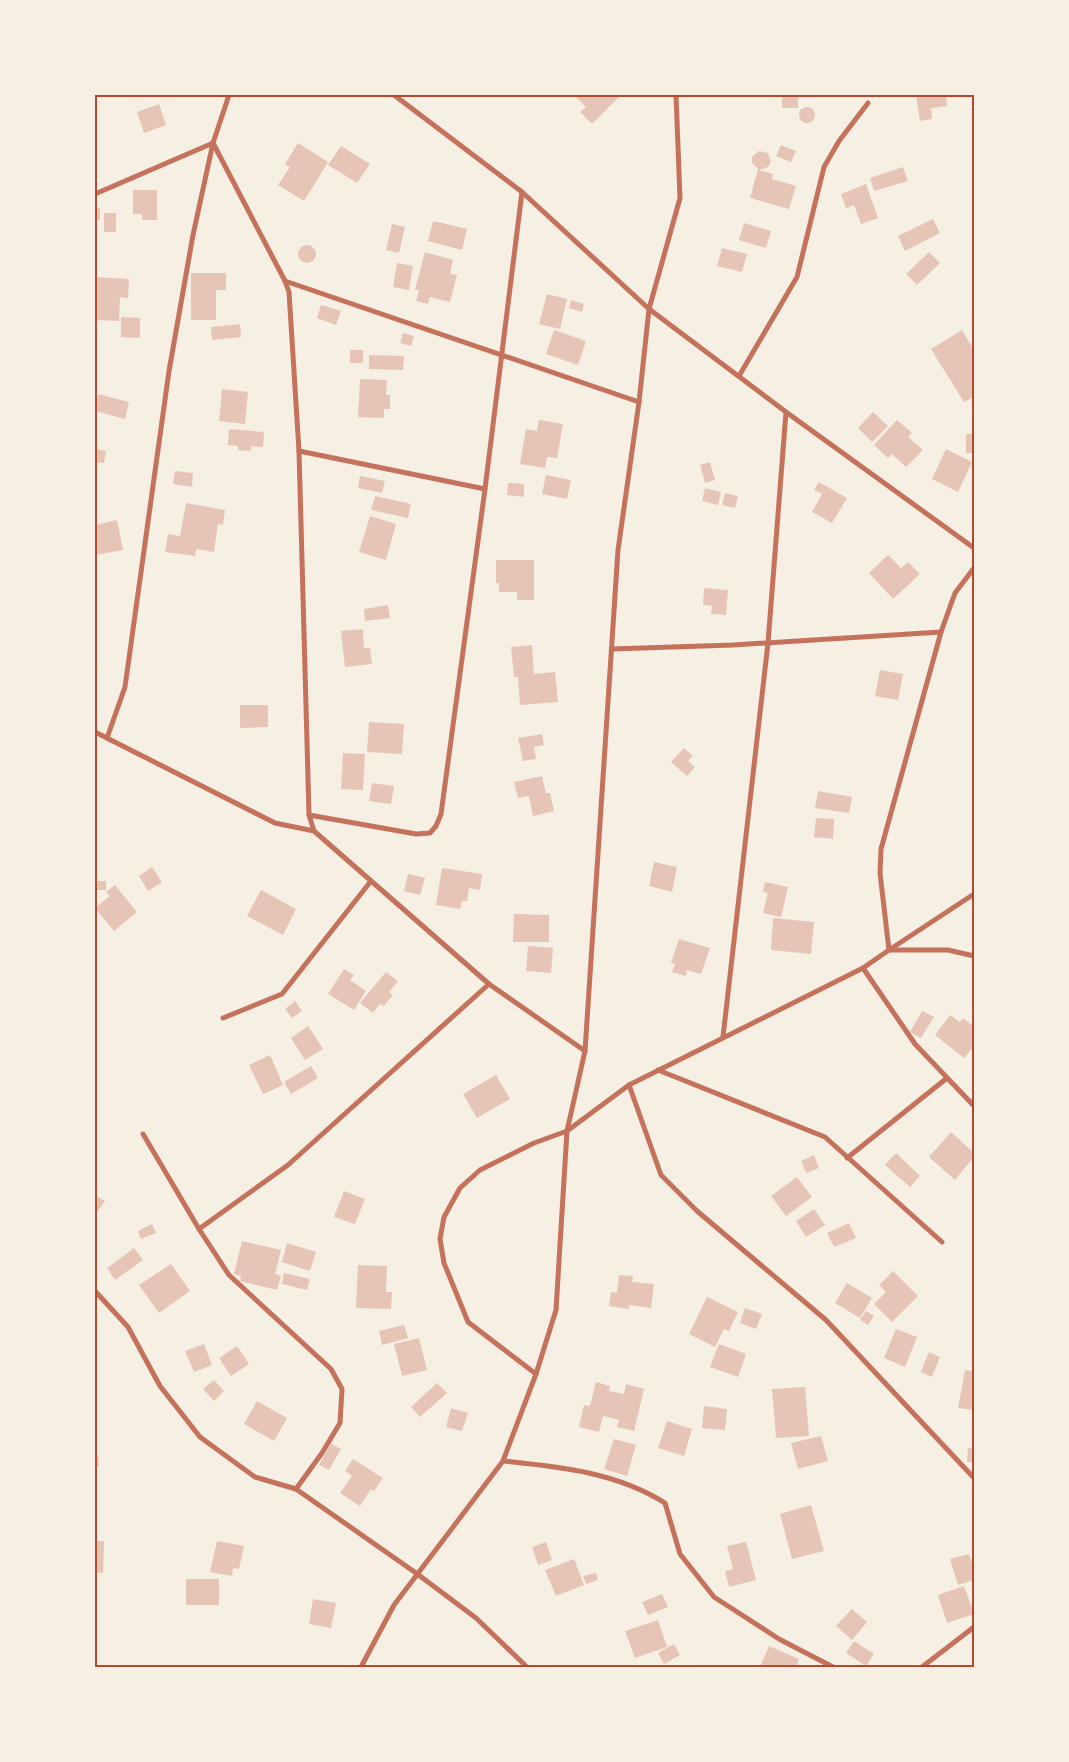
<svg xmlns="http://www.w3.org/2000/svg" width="1069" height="1762" font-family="'Varela Round',sans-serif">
	<rect width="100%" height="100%" fill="#f6efe4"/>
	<g fill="#e6c5b7">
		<path d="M574,95h47l-29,29 -12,-12 6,-5z"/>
		<rect x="782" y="95" width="16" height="13"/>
		<path d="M916,95h30l1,11 -16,2 1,11 -12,2z"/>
		<path d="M159,104l7,21 -22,8 -7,-21z"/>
		<circle cx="807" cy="115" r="8"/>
		<path d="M298,143l30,19 -24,39 -26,-16 12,-18 -5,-3z"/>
		<path d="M781,145l15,6 -5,11 -15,-6z"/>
		<path d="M341,146l29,18 -13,19 -29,-18z"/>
		<path d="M759,151l9,2 3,9 -3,5 -9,3 14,4 -1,5 24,7 -7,23 -39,-11 8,-29 -6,-6v-6z"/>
		<path d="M903,167l5,14 -34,10 -4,-13z"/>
		<path d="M866,184l12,34 -17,6 -7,-19 -8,3 -5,-14z"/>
		<path d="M133,190h24v30h-15v-6h-9z"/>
		<rect x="95" y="208" width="5" height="12"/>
		<rect x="104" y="213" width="12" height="19"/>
		<path d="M933,219l7,14 -35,18 -7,-15z"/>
		<path d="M433,221l34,8 -5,21 -34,-9z"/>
		<path d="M744,223l27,8 -5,17 -27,-8z"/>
		<path d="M392,224l13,3 -6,26 -13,-3z"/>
		<circle cx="307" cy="254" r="9"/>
		<path d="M722,248l25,6 -5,18 -25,-6z"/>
		<path d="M425,252l28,8 -3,14 7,1 -7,27 -20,-5 -2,7 -12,-3 3,-11h-4z"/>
		<path d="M929,252l11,11 -23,22 -11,-11z"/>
		<path d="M397,263l16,3 -4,24 -16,-3z"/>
		<path d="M191,273h35v17h-10v30h-25z"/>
		<path d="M95,277l34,2 -1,19 -8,-1 -1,24 -24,-1z"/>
		<path d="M547,294l20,5 -7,30 -21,-5z"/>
		<path d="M571,300l13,4 -2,8 -13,-4z"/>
		<path d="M321,305l20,6 -5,14 -19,-7z"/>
		<path d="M121,317l19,1v20l-19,-1z"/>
		<path d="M240,324l1,13 -29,3 -1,-13z"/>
		<path d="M554,330l32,11 -8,24 -32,-11z"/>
		<path d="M962,330l12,20v47l-10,5 -33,-53z"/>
		<path d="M403,333l11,3 -3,10 -11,-3z"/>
		<rect x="350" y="350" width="13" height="13"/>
		<path d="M369,355l35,1 -1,14 -34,-1z"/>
		<path d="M360,379l27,1 -1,15h4v14h-6v9l-26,-1z"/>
		<path d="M222,389l26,3 -3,32 -26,-3z"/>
		<path d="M98,394l31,8 -4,17 -30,-8z"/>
		<path d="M873,412l15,14 -16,16 -14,-14z"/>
		<path d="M539,420l24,4 -6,34 -10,-1 -2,11 -25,-4 6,-35 11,2z"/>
		<path d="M897,420l15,13 -4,4 15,13 -17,17 -14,-13 -4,4 -14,-13z"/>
		<path d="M229,429l35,3 -1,15 -12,-1v5l-13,-1v-4l-10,-1z"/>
		<rect x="966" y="434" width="8" height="19"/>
		<path d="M95,449l11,2 -2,12 -9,-1z"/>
		<path d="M946,449l26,13 -14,30 -26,-13z"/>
		<path d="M710,462l5,18 -10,3 -5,-18z"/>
		<path d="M175,471l18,2 -1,14 -19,-3z"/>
		<path d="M546,475l25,5 -4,19 -25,-5z"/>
		<path d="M360,476l25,5 -3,12 -24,-5z"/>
		<path d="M819,482l28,16 -15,25 -20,-11 10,-18 -8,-4z"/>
		<path d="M508,483l16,1v13l-17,-2z"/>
		<path d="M705,488l16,4 -3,13 -16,-4z"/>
		<path d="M725,493l13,3 -3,12 -13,-3z"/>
		<path d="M375,496l36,8 -3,14 -37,-8z"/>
		<path d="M186,503l39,7 -2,15 -5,-1 -4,28 -18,-3 -1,7 -30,-4 3,-18 12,2z"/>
		<path d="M370,516l26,8 -10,36 -27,-8z"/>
		<path d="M117,520l6,30 -28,5v-30z"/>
		<path d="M888,555l13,13 7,-6 12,12 -27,25 -24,-26z"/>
		<path d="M496,560h38v40h-17v-8h-18v-9h-3z"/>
		<path d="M704,588l24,2 -2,25 -15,-1 1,-8 -9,-1z"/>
		<path d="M388,605l2,13 -25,3 -1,-12z"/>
		<path d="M363,629l1,19h6l2,16 -27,3 -4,-36z"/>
		<path d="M532,645l2,29 21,-2 3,30 -38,3 -2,-28h-4l-3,-30z"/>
		<path d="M880,670l23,4 -5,26 -23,-4z"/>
		<path d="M240,705h28v22l-28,1z"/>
		<path d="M369,722l35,2 -2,30 -35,-2z"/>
		<path d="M542,734l2,11 -10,2 2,12 -13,2 -5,-23z"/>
		<path d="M684,748l9,8 -5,5 7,6 -8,9 -16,-14z"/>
		<path d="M343,753l22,1 -2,36 -22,-1z"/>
		<path d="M542,776l4,17h4l4,18 -21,5 -4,-20 -11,2 -4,-16z"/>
		<path d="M372,783l22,3 -3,18 -22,-3z"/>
		<path d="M818,791l34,6 -3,16 -34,-5z"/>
		<path d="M816,818l18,1 -1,20 -19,-2z"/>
		<path d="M654,862l23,5 -5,25 -23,-6z"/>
		<path d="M152,867l10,15 -14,9 -9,-15z"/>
		<path d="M442,868l40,6 -2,16 -11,-2 -2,13h-5l-2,8 -24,-4z"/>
		<path d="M408,874l17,4 -5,17 -16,-4z"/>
		<rect x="95" y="881" width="11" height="9"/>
		<path d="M765,882l23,5 -7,30 -18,-4 5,-20 -5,-1z"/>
		<path d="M115,885l22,27 -23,19 -19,-23 15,-12 -4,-4z"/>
		<path d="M261,890l35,19 -13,26 -36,-19z"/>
		<path d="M514,914l35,1v27h-36z"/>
		<path d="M773,918l41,4 -3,32 -40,-4z"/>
		<path d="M679,939l31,9 -9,26 -14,-4 -1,6 -14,-4 3,-8 -4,-1z"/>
		<path d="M528,946l25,2 -2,25 -25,-2z"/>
		<path d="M344,969l10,6 -4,5 16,11 -12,19 -26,-16z"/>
		<path d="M386,972l12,9 -9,11 4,3 -9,11 -4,-2 -7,9 -13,-10z"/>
		<path d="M295,1001l7,10 -10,7 -7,-9z"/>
		<path d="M922,1011l12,6 -13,21 -11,-6z"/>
		<path d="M950,1015l10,7 3,-4 11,9v19l-10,12 -29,-23z"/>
		<path d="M308,1026l15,23 -18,11 -14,-22z"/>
		<path d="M270,1055l13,30 -20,9 -14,-29z"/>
		<path d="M311,1066l7,12 -27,16 -7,-12z"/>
		<path d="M496,1075l14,24 -33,19 -14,-24z"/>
		<path d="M951,1132l23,21v4l-19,23 -26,-23z"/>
		<path d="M896,1153l24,23 -10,11 -25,-22z"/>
		<path d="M814,1155l5,13 -13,5 -5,-12z"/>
		<path d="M797,1177l15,20 -26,19 -15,-20z"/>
		<path d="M344,1191l21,8 -10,25 -21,-7z"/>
		<path d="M95,1195l10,6 -10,14z"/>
		<path d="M814,1209l11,16 -19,12 -10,-16z"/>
		<path d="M849,1223l7,15 -22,9 -7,-14z"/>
		<path d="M152,1224l4,9 -15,6 -3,-8z"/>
		<path d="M242,1241l39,9 -6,24 6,2 -4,14 -37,-9 1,-5 -7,-2z"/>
		<path d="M287,1243l29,9 -6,19 -28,-9z"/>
		<path d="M134,1248l9,12 -28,20 -8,-12z"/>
		<path d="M171,1264l19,27 -31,22 -20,-28z"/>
		<path d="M358,1265l29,1 -1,26h6l-1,17 -35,-1z"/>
		<path d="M893,1271l25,25 -26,26 -18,-18 12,-12 -7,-7z"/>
		<path d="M284,1273l26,6 -3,11 -25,-6z"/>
		<path d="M619,1275l14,1 -1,6 22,2 -3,24 -22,-3v4l-20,-3 2,-14 6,1z"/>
		<path d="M847,1283l25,15 -12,20 -25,-15z"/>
		<path d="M707,1297l31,15 -9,19 -5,-2 -9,18 -26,-13z"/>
		<path d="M745,1308l17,6 -6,15 -16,-6z"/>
		<path d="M866,1311l8,5 -6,9 -8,-5z"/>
		<path d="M404,1325l4,13 -26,7 -3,-14z"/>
		<path d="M896,1329l21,8 -12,30 -21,-9z"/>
		<path d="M419,1338l8,32 -25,6 -8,-32z"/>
		<path d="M204,1344l8,21 -18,7 -9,-21z"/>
		<path d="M719,1344l27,10 -8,23 -28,-10z"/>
		<path d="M237,1346l12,18 -18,12 -12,-18z"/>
		<path d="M929,1352l11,5 -8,20 -11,-5z"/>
		<path d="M965,1370l9,1v39l-16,-2z"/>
		<path d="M214,1380l10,11 -10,10 -11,-12z"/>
		<path d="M596,1382l14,4 -1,5 15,3 2,-10 18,5 -10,42 -17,-4 2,-7 -16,-4 -4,16 -20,-5 5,-22 6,1z"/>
		<path d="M437,1383l10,10 -27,24 -9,-10z"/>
		<path d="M805,1387l4,49 -33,2 -4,-49z"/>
		<path d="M257,1401l30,17 -13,23 -30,-17z"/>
		<path d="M704,1406l23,3 -2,21 -23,-2z"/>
		<path d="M451,1408l17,5 -6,18 -16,-4z"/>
		<path d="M667,1421l25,8 -8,27 -26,-8z"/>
		<path d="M821,1436l7,25 -30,8 -7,-26z"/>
		<path d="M614,1439l22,6 -9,31 -23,-7z"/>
		<path d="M331,1444l10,5 -12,21 -10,-5z"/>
		<path d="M968,1448l6,1v13h-7z"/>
		<path d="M95,1455h3l1,11 -4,1z"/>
		<path d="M353,1459l30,19 -9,13 -3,-2 -11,17 -20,-13 12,-17 -7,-5z"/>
		<path d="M811,1505l13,46 -32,8 -12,-45z"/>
		<path d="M95,1541h9l-1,32 -8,-1z"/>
		<path d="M217,1541l27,5 -5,23 -6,-1 -1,8 -22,-4z"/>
		<path d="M546,1542l6,18 -14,5 -6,-18z"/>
		<path d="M746,1542l10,38 -27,7 -4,-16 8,-2 -6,-23z"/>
		<path d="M969,1554l5,14v12l-16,5 -8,-26z"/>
		<path d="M574,1559l10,26 -28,11 -11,-26z"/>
		<path d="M596,1573l2,7 -12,4 -3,-8z"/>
		<rect x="186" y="1579" width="33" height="26"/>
		<path d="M964,1586l10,28 -27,9 -9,-28z"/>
		<path d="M662,1594l6,13 -20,8 -6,-13z"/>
		<path d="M313,1599l23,4 -5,25 -22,-4z"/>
		<path d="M852,1609l15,13 -15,18 -16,-14z"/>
		<path d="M658,1620l9,27 -32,11 -10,-27z"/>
		<path d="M854,1641l20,13 -8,12 -20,-13z"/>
		<path d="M674,1644l6,11 -16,9 -6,-11z"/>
		<path d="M769,1646l30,13 -3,8h-36z"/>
	</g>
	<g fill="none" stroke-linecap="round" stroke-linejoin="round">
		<g stroke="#c5725c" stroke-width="5">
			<path d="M394,95l128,97 127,117 137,103 188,136"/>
			<path d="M213,143l72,138 4,11 10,159 10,364 5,16"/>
			<path d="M95,194l118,-51"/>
			<path d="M285,281l354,121"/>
			<path d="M739,376l58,-99 27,-110 15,-26 29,-38"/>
			<path d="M299,451l186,38"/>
			<path d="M974,568l-19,25 -14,39 -60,217 -1,24 9,77 85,-56"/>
			<path d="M612,649l121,-4 208,-13"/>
			<path d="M95,732l180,91 39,8 175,153 96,67"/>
			<path d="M107,738l18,-51 44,-316 24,-136 20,-92 16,-48"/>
			<path d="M309,815l107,19 14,-1 6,-7 5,-12 44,-325 37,-297"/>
			<path d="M863,968l52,76 59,62"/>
			<path d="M223,1018l59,-24 89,-113"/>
			<path d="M723,1037l45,-394 18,-231"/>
			<path d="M658,1070l167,67 117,105"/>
			<path d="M629,1085l32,90 36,36 129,109 148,158"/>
			<path d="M143,1134l56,95 30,46 102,94 11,20 -2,34 -18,30 -26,36"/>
			<path d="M847,1158l100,-80"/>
			<path d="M199,1229l89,-64 201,-181"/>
			<path d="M95,1291l33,36 32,59 40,51 55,40 41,12 120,84 60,45 51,49"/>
			<path d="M536,1374l-68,-52 -24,-59 -4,-24 4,-22 16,-29 20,-18 54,-27 33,-12 62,-46 234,-117 26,-18h59l26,6"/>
			<path d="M503,1461c57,6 113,11 162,42l15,51 34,43 65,42 54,28"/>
			<path d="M361,1667l33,-62 109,-144 33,-87 20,-64 11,-179 18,-80 33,-501 21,-148 10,-93 31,-111 -4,-103"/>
			<path d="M922,1667l52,-40"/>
		</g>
	</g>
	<rect width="1069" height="1762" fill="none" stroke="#f6efe4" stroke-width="192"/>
	<rect x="96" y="96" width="877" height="1570" fill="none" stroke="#b5482f" stroke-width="2"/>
</svg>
